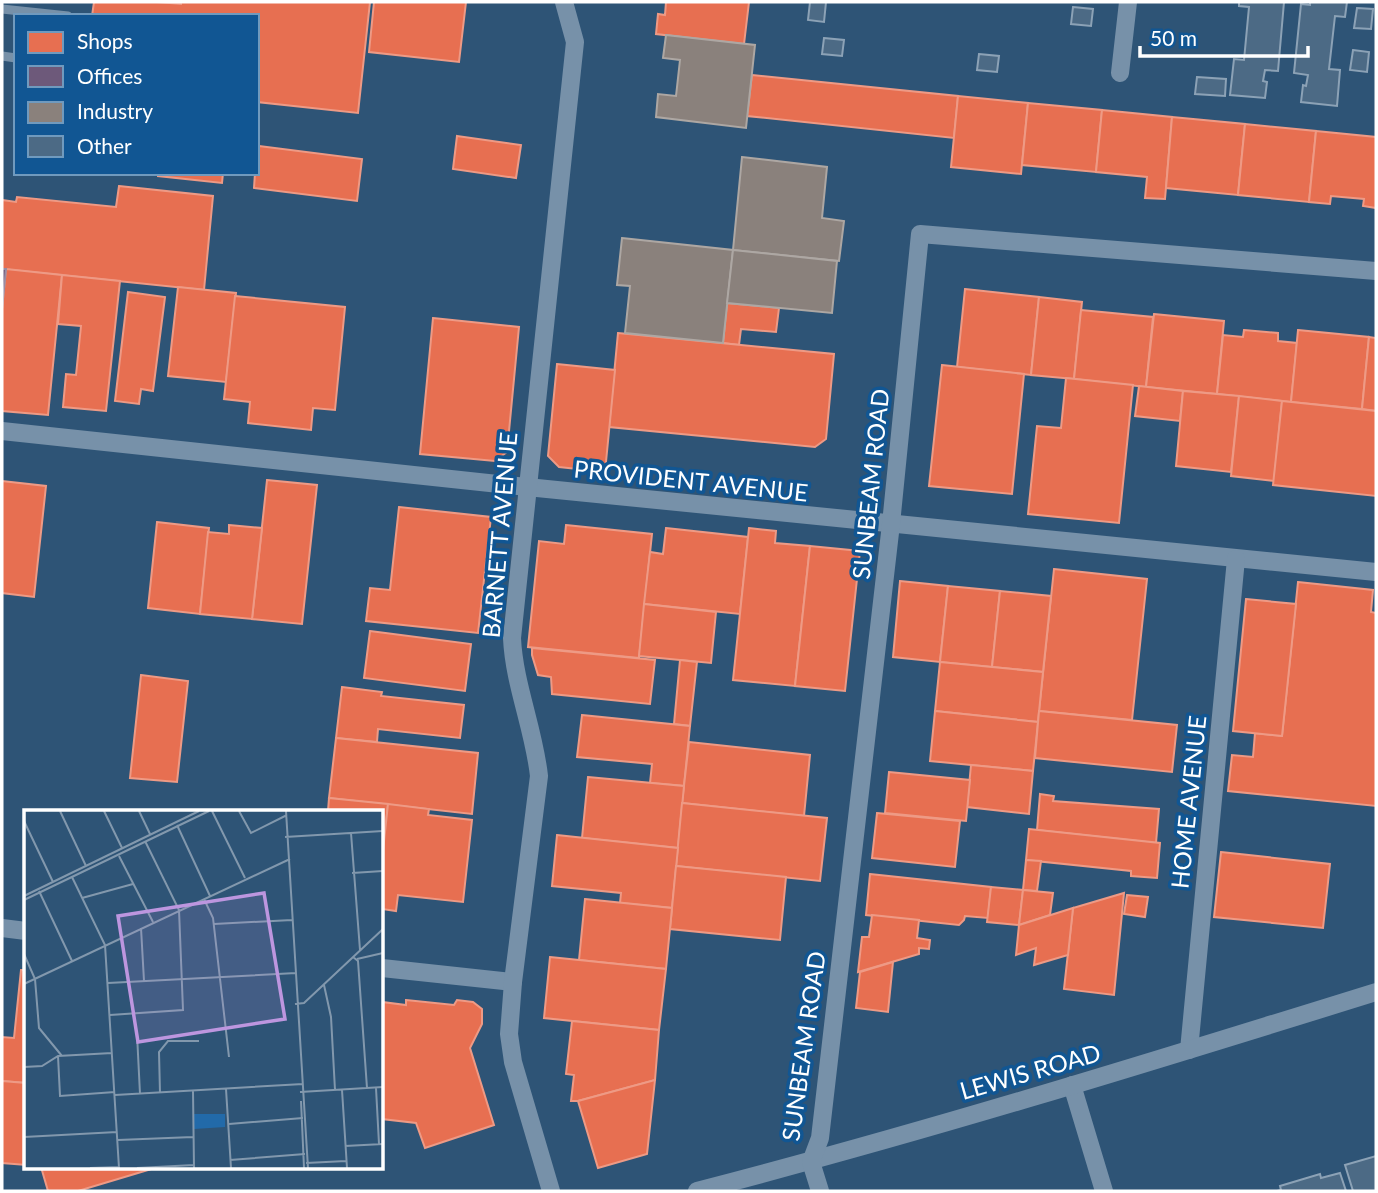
<svg xmlns="http://www.w3.org/2000/svg" width="1378" height="1193" font-family="Lato,sans-serif">
	<rect width="100%" height="100%" fill="#2e5476"/>
	<g fill="#e76f51" stroke="#ee9a85" stroke-width="2">
		<path d="M94,2h63l24,2v-2h189l-12,111 -101,-11v-86h-165z"/>
		<path d="M374,2h92l-7,60 -90,-10z"/>
		<path d="M666,2h83l-5,42 -88,-10 2,-20 7,1z"/>
		<path d="M752,75l206,21 -4,42 -207,-22z"/>
		<path d="M958,96l70,7 -7,71 -70,-7z"/>
		<path d="M1028,103l74,7 -6,62 -74,-7z"/>
		<path d="M1102,110l70,7 -7,82 -20,-1 2,-21 -51,-5z"/>
		<path d="M1172,117l73,7 -7,71 -72,-7z"/>
		<path d="M1245,124l71,7 -7,71 -71,-7z"/>
		<path d="M1316,131l60,6v71l-13,-2 1,-7 -33,-3 -1,8 -21,-2z"/>
		<path d="M457,136l64,9 -5,33 -63,-9z"/>
		<path d="M259,146l103,13 -5,42 -103,-13 1,-15h2z"/>
		<path d="M158,173h65l-1,10 -64,-7z"/>
		<path d="M119,186l94,10 -9,94 -202,-21v-69l14,2 1,-5 99,10z"/>
		<path d="M6,269l56,6 -14,140 -46,-4v-102z"/>
		<path d="M62,275l58,6 -14,130 -43,-4 3,-33 10,1 5,-49 -23,-2z"/>
		<path d="M178,287l58,6 -10,89 -58,-6z"/>
		<path d="M965,289l74,8 -8,78 -74,-8z"/>
		<path d="M128,292l37,5 -12,94 -12,-2 -2,15 -24,-3z"/>
		<path d="M235,296l110,11 -10,103 -22,-2 -2,22 -63,-7 2,-21 -26,-3z"/>
		<path d="M1039,297l43,5 -8,77 -43,-4z"/>
		<path d="M727,303l52,5 -3,24 -35,-3 -2,16 -16,-2z"/>
		<path d="M1081,310l72,7 -7,70 -72,-8z"/>
		<path d="M1154,314l70,7 -7,73 -71,-7z"/>
		<path d="M433,318l86,9 -12,125 -12,9 -75,-7z"/>
		<path d="M1244,330l34,3v8l19,2 -6,59 -74,-8 6,-59 20,2z"/>
		<path d="M1298,330l71,7 -7,72 -71,-7z"/>
		<path d="M618,333l216,21 -8,85 -11,8 -206,-20z"/>
		<path d="M1369,337l7,1v73l-14,-2z"/>
		<path d="M557,364l58,6 -10,102 -46,-5 -11,-11z"/>
		<path d="M942,365l82,9 -12,120 -83,-8z"/>
		<path d="M1066,378l67,7 -14,138 -91,-9 9,-88 24,2z"/>
		<path d="M1139,386l44,5 -3,30 -45,-5z"/>
		<path d="M1183,391l56,5 -8,76 -55,-6z"/>
		<path d="M1239,396l43,5 -8,80 -43,-5z"/>
		<path d="M1282,401l94,10v85l-103,-11z"/>
		<path d="M267,480l50,5 -15,139 -50,-5z"/>
		<path d="M2,481l44,5 -12,111 -32,-4z"/>
		<path d="M399,507l92,10 -13,116 -112,-12 4,-33 20,2z"/>
		<path d="M157,522l52,6 -9,86 -52,-6z"/>
		<path d="M229,525l33,3 -10,91 -52,-5 8,-82 21,2z"/>
		<path d="M566,525l86,9 -13,124 -111,-11 11,-106 25,3z"/>
		<path d="M666,528l82,9 -8,77 -96,-10 6,-52 13,2z"/>
		<path d="M749,528l27,3 -1,12 35,3 -15,140 -62,-6z"/>
		<path d="M810,546l50,5 -15,140 -50,-5z"/>
		<path d="M1054,569l93,10 -15,141 -93,-9z"/>
		<path d="M900,581l48,5 -8,76 -47,-5z"/>
		<path d="M1298,582l75,8 -2,22 5,1v193l-148,-15 4,-36 21,2 2,-24 27,3z"/>
		<path d="M948,586l52,5 -8,76 -52,-5z"/>
		<path d="M1000,591l51,5 -8,76 -51,-5z"/>
		<path d="M1246,599l50,5 -14,132 -49,-5z"/>
		<path d="M644,604l72,8 -5,51 -72,-7z"/>
		<path d="M370,631l101,13 -6,47 -101,-13z"/>
		<path d="M532,648l123,12 -5,44 -98,-10 -1,-17 -13,-2 -6,-20z"/>
		<path d="M680,660l17,2 -7,64 -16,-2z"/>
		<path d="M940,662l103,10 -5,50 -103,-11z"/>
		<path d="M141,675l47,6 -11,101 -47,-4z"/>
		<path d="M342,687l40,5 -1,4 83,9 -4,33 -82,-9 -1,13 -41,-4z"/>
		<path d="M935,711l103,11 -5,49 -103,-10z"/>
		<path d="M1039,711l138,14 -5,47 -137,-14z"/>
		<path d="M582,715l108,11 -6,60 -34,-3 2,-19 -75,-7z"/>
		<path d="M336,738l142,15 -6,61 -143,-16z"/>
		<path d="M689,742l121,13 -6,61 -122,-13z"/>
		<path d="M971,765l62,6 -4,43 -62,-7z"/>
		<path d="M889,772l81,8 -4,41 -81,-8z"/>
		<path d="M588,777l96,9 -6,62 -96,-10z"/>
		<path d="M1040,794l14,2 -1,5 106,8 -3,34 -119,-13z"/>
		<path d="M329,798l59,6 -6,56v-49h-54z"/>
		<path d="M682,803l145,15 -7,63 -144,-15z"/>
		<path d="M388,804l41,5 -1,6 44,5 -9,82 -65,-7 -2,16 -14,-2v-49z"/>
		<path d="M877,813l83,8 -5,46 -83,-9z"/>
		<path d="M1029,829l131,14 -3,35 -26,-2v-5l-105,-11z"/>
		<path d="M557,835l121,13 -6,60 -52,-5 1,-10 -69,-7z"/>
		<path d="M1221,852l109,12 -7,64 -109,-11z"/>
		<path d="M1026,860l15,1 -4,30 -14,-1z"/>
		<path d="M676,866l110,11 -6,63 -110,-11z"/>
		<path d="M870,874l121,13 -3,31 -23,-2 -1,4 -5,5 -93,-10z"/>
		<path d="M991,887l32,3 -4,35 -32,-3z"/>
		<path d="M1023,890l30,3 -3,22 -31,10z"/>
		<path d="M1124,893l-10,102 -50,-6 9,-81z"/>
		<path d="M1127,895l21,2 -3,20 -21,-3z"/>
		<path d="M585,899l87,9 -6,61 -87,-9z"/>
		<path d="M1073,908l-5,47 -34,10 2,-17 -20,7 3,-30z"/>
		<path d="M872,915l47,5 -2,18 13,2 -1,9 -10,-1v6l-61,18 4,-35h7z"/>
		<path d="M550,957l116,12 -7,61 -115,-12z"/>
		<path d="M893,962l-5,50 -32,-4 4,-36z"/>
		<path d="M21,970h5v113l-24,-2v-44l12,1z"/>
		<path d="M406,1000l48,5 3,-5 16,2 9,7v15l-12,24 24,77 -69,23 -9,-25 -34,-4v-117l24,3z"/>
		<path d="M572,1021l87,9 -4,50 -77,21h-7l3,-26 -8,-1z"/>
		<path d="M655,1080l-8,74 -49,14 -20,-67z"/>
		<path d="M2,1081l24,2v82l-24,-2z"/>
		<path d="M41,1167h117l-80,24h-30z"/>
	</g>
	<path fill="#6d597a" stroke="#998ba2" stroke-width="2" d="M2,269h4l-4,40z"/>
	<g fill="#8a817c" stroke="#ada7a3" stroke-width="2">
		<path d="M666,35l89,10 -9,83 -90,-11 2,-23 18,2 4,-36 -17,-2z"/>
		<path d="M742,157l85,10 -5,51 22,3 -5,40 -106,-11z"/>
		<path d="M622,238l111,12 -10,93 -98,-10 5,-47 -13,-1z"/>
		<path d="M733,250l104,11 -5,52 -105,-10z"/>
	</g>
	<g fill="#4c6a85" stroke="#8ca2b6" stroke-width="2">
		<path d="M810,2h16l-2,20 -16,-2z"/>
		<path d="M1239,2h45l-6,69 -13,-1 -2,11 4,1 -2,16 -35,-3 4,-36 10,1 5,-53 -10,-1z"/>
		<path d="M1310,2h37l-2,15 -10,-1 -6,53 11,1 -3,36 -36,-4 2,-17 3,1 2,-11 -14,-2 7,-69 9,1z"/>
		<path d="M1073,7l20,2 -2,17 -20,-2z"/>
		<path d="M1357,8l16,1 -2,20 -17,-1z"/>
		<path d="M824,38l20,2 -2,16 -20,-2z"/>
		<path d="M1353,50l16,2 -2,20 -17,-2z"/>
		<path d="M979,54l20,2 -2,16 -20,-2z"/>
		<path d="M1197,77l29,2 -1,17 -30,-2z"/>
		<path d="M1376,1156v35h-23l-8,-26z"/>
		<path d="M1340,1173l6,18h-69l4,-1 -1,-4 40,-12 1,4z"/>
	</g>
	<g fill="none" stroke-linecap="round" stroke-linejoin="round">
		<g stroke="#7791a9" stroke-width="9">
			<path d="M2,9l66,7"/>
			<path d="M2,56l14,2"/>
		</g>
		<g stroke="#7791a9" stroke-width="18">
			<path d="M1120,73l8,-71"/>
			<path d="M2,431l525,56 849,85"/>
			<path d="M2,928l24,3"/>
			<path d="M382,968l131,14"/>
			<path d="M1189,1050l47,-491"/>
			<path d="M1072,1085l32,106"/>
			<path d="M551,1191l-38,-129 -4,-28 4,-52 26,-206c-5,-47 -25,-92 -27,-138l63,-596 -11,-40"/>
			<path d="M697,1191c228,-59 454,-129 679,-199"/>
			<path d="M820,1191l-9,-29 9,-24 71,-614 29,-290 456,37"/>
		</g>
	</g>
	<g text-anchor="middle" dominant-baseline="central" stroke-width="7" stroke-linejoin="round" paint-order="stroke">
		<g font-size="24" fill="#fff" stroke="#115693">
			<text transform="translate(691 480) rotate(6)">PROVIDENT AVENUE</text>
			<text transform="translate(870 484) rotate(-84)">SUNBEAM ROAD</text>
			<text transform="translate(499 535) rotate(-85)">BARNETT AVENUE</text>
			<text transform="translate(1188 802) rotate(-84)">HOME AVENUE</text>
			<text transform="translate(803 1046) rotate(-82)">SUNBEAM ROAD</text>
			<text transform="translate(1030 1071) rotate(-16)">LEWIS ROAD</text>
		</g>
	</g>
	<g transform="translate(24 810)">
		<rect width="359" height="359" fill="#2e5476"/>
		<path d="M169,304h32v13l-31,2z" fill="#226aa9"/>
		<path fill="none" stroke="#8298ad" stroke-width="2" d="M36,1l26,55M80,1l18,37M115,1l11,23M188,1l33,67M215,1l12,22 36,-18M262,1l22,357M0,11l29,61M153,15l33,71M327,23l9,117M261,27l98,-6M95,46l34,66M328,63l31,-2M48,67l33,68 14,223M15,81l33,70M0,86l175,-85M58,88l51,-14M180,89l9,19 16,139M0,90l185,-89M190,114l78,-4M117,118l3,53M0,144l11,25 4,49 23,28M329,147l5,4 9,127M333,149l26,-6M84,173l188,-10M0,174l266,-125M300,175l7,32 4,73M271,194l9,-1 79,-74M86,205l73,-5 -4,-100 -34,-69M113,224l3,60M34,246l2,40 55,-4M0,257l18,-1 16,-10 54,-3M352,278l3,56M202,279l5,79M318,280l5,78M169,281l1,77M276,282l83,-5M136,283l-1,-41 9,-11h31M91,285l188,-11M277,291l3,67M205,314l74,-6M0,327l93,-5M94,330l75,-3M321,336l38,-2M206,350l75,-6M282,353l40,-2M66,358l29,-1M113,358l57,-3"/>
		<path fill="#bd96df" fill-opacity="0.15" stroke="#bd96df" stroke-width="3.5" d="M240,83l21,126 -147,23 -20,-126z"/>
		<rect width="359" height="359" fill="none" stroke="#fff" stroke-width="3.5"/>
	</g>
	<rect width="1378" height="1193" fill="none" stroke="#ffffff" stroke-width="7"/>
	<rect x="14" y="14" width="245" height="161" fill="#115693" stroke="#709abe" stroke-width="2"/>
	<rect x="28" y="32" width="35" height="21" fill="#e76f51" stroke="#709abe" stroke-width="2"/>
	<text x="77" y="49" font-size="21" fill="#ffffff">Shops</text>
	<rect x="28" y="66" width="35" height="21" fill="#6d597a" stroke="#709abe" stroke-width="2"/>
	<text x="77" y="84" font-size="21" fill="#ffffff">Offices</text>
	<rect x="28" y="102" width="35" height="21" fill="#8a817c" stroke="#709abe" stroke-width="2"/>
	<text x="77" y="119" font-size="21" fill="#ffffff">Industry</text>
	<rect x="28" y="136" width="35" height="21" fill="#4c6a85" stroke="#709abe" stroke-width="2"/>
	<text x="77" y="154" font-size="21" fill="#ffffff">Other</text>
	<path d="M1140 46v10h168v-10" fill="none" stroke="#ffffff" stroke-width="3.5"/>
	<text x="1150" y="46" font-size="21" fill="#ffffff" stroke="#115693" stroke-width="5" paint-order="stroke">50 m</text>
</svg>
